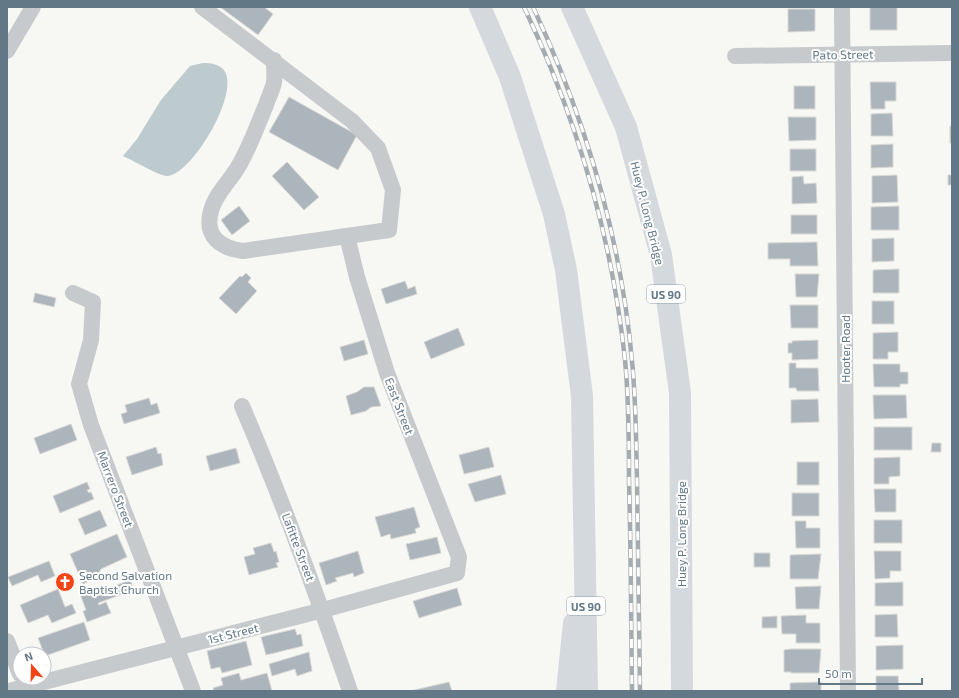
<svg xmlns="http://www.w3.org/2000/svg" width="959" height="698" font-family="'Exo 2',sans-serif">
	<rect width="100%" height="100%" fill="#f7f7f3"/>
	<path fill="#bdcace" d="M203,63c7,0 15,1 20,6 20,21 -32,107 -56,107 -7,0 -35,-16 -44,-20l14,-17 24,-39 29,-34z"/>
	<g fill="#acb5bb" stroke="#d8d8d6">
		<path d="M220,7h44l9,7 -15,21z"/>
		<rect x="870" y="7" width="27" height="23"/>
		<path d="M788,9h27v22l-27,1z"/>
		<path d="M870,82h26v19h-11v8h-14z"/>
		<rect x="794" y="86" width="21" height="23"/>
		<path d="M289,97l68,38 -19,35 -69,-38z"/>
		<path d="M892,113l1,23h-22v-22z"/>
		<path d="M788,117h28v23l-27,1z"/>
		<rect x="950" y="126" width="2" height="17"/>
		<path d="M893,144v23l-22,1v-23z"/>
		<rect x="790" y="149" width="26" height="22"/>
		<path d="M287,162l32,35 -15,13 -32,-34z"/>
		<path d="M897,175l1,27 -26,1v-27z"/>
		<rect x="948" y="175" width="4" height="10"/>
		<path d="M803,176l1,8 12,-1 1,20 -25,1v-27z"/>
		<path d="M239,206l11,15 -18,14 -11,-15z"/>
		<path d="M899,206v24h-28v-23z"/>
		<rect x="791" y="215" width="26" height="19"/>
		<path d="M894,238v23l-22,1v-23z"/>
		<path d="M817,242l1,24h-28v-7h-22v-16z"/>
		<path d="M899,269v24h-26v-23z"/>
		<path d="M246,273l5,5 -3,4 9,9 -21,23 -17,-16 21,-22 2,1z"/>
		<path d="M795,274h24l-2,23h-21z"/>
		<path d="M405,281l3,8 7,-3 2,8 -31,10 -5,-15z"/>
		<path d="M35,293l21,5 -2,9 -21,-5z"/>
		<rect x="872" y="301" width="22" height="23"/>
		<path d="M790,305h28v23h-27z"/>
		<path d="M458,328l7,17 -34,14 -7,-17z"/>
		<path d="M898,332v20h-10v7h-15v-26z"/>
		<path d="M364,340l4,14 -24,7 -4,-14z"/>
		<path d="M818,340v19l-26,1v-7h-4v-10h4v-2z"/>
		<path d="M789,363h7v5h22l1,23h-22l-1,-3h-7z"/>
		<path d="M873,364h27v8h8v12h-8v3h-26z"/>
		<path d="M364,387h10l7,19 -10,1 -5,4 -15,4 -5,-19 11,-4z"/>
		<path d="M873,395h33l1,23 -33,1z"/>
		<path d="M149,398l2,7 6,-2 3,10 -36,11 -3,-10 6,-2 -2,-7z"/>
		<path d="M818,399l1,23 -28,1v-23z"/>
		<path d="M71,424l6,16 -37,14 -6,-16z"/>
		<rect x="874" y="427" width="38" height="23"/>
		<path d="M932,443h9v9h-10z"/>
		<path d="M156,447l2,7 3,-1 2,12 -31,10 -6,-18z"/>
		<path d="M489,447l5,20 -30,7 -5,-19z"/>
		<path d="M236,448l4,15 -30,8 -4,-15z"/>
		<path d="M900,457v19l-11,1v7h-15v-26z"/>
		<rect x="797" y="462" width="22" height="23"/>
		<path d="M501,475l5,19 -31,8 -7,-18z"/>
		<path d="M87,482l3,7 -3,1 2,3 2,-1 3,7 -34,14 -7,-17z"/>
		<path d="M874,489h22v23h-21z"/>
		<rect x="792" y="493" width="27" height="23"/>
		<path d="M414,507l6,20 -5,2 1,4 -25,6 -1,-5 -9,3 -6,-20z"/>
		<path d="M100,510l7,16 -22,9 -7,-16z"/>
		<rect x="874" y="520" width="28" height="23"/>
		<path d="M795,521h11v7h14v20h-24z"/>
		<path d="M117,534l10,23 -26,12 -5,9 -13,6 -13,-30z"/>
		<path d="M437,537l4,16 -31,7 -4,-16z"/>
		<path d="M271,543l3,9 2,-1 3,11 -3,1 2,4 -29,8 -5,-18 11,-3 -2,-6z"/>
		<path d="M358,551l6,22 -10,4 -1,-4 -18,5 2,3 -11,4 -7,-22z"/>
		<path d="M874,551h27v20h-11v7l-15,1z"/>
		<rect x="754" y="553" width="16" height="14"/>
		<path d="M821,554l-3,25h-28v-24z"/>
		<path d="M49,561l6,15 -14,6 -3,-7 -26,11 -4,-9z"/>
		<path d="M130,580l4,10 -36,13 1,2 7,-3 5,11 -24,9 -4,-11 3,-1 -6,-16 13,-5 1,2 9,-4 1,3z"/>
		<path d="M903,582v24h-28v-23z"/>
		<path d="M821,586l-2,23h-23l-1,-22z"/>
		<path d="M457,588l5,17 -43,13 -6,-17z"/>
		<path d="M58,589l7,18 7,-3 4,9 -24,10 -4,-8 -20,8 -8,-18z"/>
		<path d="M897,614l1,23h-23v-22z"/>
		<path d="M806,615v8h14v20h-24v-9h-14l-1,-18z"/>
		<path d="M777,616v12h-15v-11z"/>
		<path d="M84,622l6,18 -45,16 -7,-18z"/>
		<path d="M295,629l2,6 4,-1 2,12 -37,9 -5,-18z"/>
		<path d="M246,641l6,24 -30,8 -2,-6 -9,2 -4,-18z"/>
		<path d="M903,645v24l-27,1v-24z"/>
		<path d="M791,649h30l-2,24h-28v-1h-7v-22z"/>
		<path d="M309,652l3,19 -15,5 -2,-7 -23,7 -3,-12z"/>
		<path d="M239,673l2,7 26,-7 5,18h-58l-1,-3 10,-3 -2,-7z"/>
		<path d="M876,676h22l1,15h-23z"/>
		<path d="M449,682l3,9h-42z"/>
		<path d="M821,682v9h-31v-8z"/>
	</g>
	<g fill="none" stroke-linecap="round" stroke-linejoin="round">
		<g stroke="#c6cacd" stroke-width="16">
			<path d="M202,7l150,114 26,27 15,42 -4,40 -146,21c-23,-3 -39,-15 -32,-40 4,-17 19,-30 27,-44 12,-20 19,-41 28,-62 2,-7 7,-16 8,-23 1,-7 0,-15 0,-22"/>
			<path d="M842,7l6,684"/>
			<path d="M7,51l26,-44"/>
			<path d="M735,56l217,-3"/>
			<path d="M73,293l20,9 -2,38 -12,44 12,41 102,266"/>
			<path d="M242,406c40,93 75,189 108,285"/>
			<path d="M7,641l13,33"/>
			<path d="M9,691l314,-81 134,-37 2,-16 -72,-184 -30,-96 -10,-41"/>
		</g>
		<g stroke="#d4d9dd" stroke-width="22">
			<path d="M480,7l30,70 44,137 12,56 16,126 5,295"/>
			<path d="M572,7l54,120 35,128 19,138 2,298"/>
			<path d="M567,691l7,-68"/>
		</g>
		<defs>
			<g id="rail">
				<path d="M524,7c53,112 88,231 101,353 4,40 4,80 4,120 2,70 2,141 3,211"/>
				<path d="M533,7c52,111 88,231 99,354 4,39 4,79 5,119 1,70 2,141 3,211"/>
			</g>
		</defs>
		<use href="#rail" stroke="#a4abb1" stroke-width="4.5"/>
		<use href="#rail" stroke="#fff" stroke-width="3" stroke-dasharray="9" stroke-linecap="butt"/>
	</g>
	<defs>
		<symbol id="church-disc" viewBox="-11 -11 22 22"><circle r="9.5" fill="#f54415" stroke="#fff"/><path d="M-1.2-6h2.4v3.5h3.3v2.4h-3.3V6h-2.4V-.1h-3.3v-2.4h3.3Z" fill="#fff"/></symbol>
	</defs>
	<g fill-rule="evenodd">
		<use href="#church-disc" x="54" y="571" width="22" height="22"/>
	</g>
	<g text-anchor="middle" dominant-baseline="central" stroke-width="4" stroke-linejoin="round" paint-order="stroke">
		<g fill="#fff" stroke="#92a0ab" stroke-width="1">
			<rect x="647" y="285" width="38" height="18" rx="3"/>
			<rect x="567" y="597" width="38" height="18" rx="3"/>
		</g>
		<g font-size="11" font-weight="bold" fill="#637887">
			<text x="666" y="294">US 90</text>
			<text x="586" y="606">US 90</text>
		</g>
		<g font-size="12" fill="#637887" stroke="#fff">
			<text transform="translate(843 54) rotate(-1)">Pato Street</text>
			<text transform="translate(648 213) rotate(76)">Huey P. Long Bridge</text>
			<text transform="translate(845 349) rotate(-90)">Hooter Road</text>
			<text transform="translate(400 406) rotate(69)">East Street</text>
			<text transform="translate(116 489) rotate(69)">Marrero Street</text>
			<text transform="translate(681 534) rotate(-90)">Huey P. Long Bridge</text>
			<text transform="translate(299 547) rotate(69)">Lafitte Street</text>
			<text transform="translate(233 633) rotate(-14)">1st Street</text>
		</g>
		<g font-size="12" fill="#637887" stroke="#fff" text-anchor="start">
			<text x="79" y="575">Second Salvation<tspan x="79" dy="14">Baptist Church</tspan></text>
		</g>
	</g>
	<rect width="959" height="698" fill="none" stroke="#637887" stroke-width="16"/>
	<g transform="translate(32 666) rotate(340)"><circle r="19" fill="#ffffff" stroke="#c1c9cf"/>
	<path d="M0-3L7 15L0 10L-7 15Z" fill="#f54415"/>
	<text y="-6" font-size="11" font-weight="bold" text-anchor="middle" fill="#637887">N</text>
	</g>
	<path d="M819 678v6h103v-6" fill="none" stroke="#637887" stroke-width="2"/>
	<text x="825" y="678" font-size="12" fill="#637887" stroke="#ffffff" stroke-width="3" paint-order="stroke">50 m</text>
</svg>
